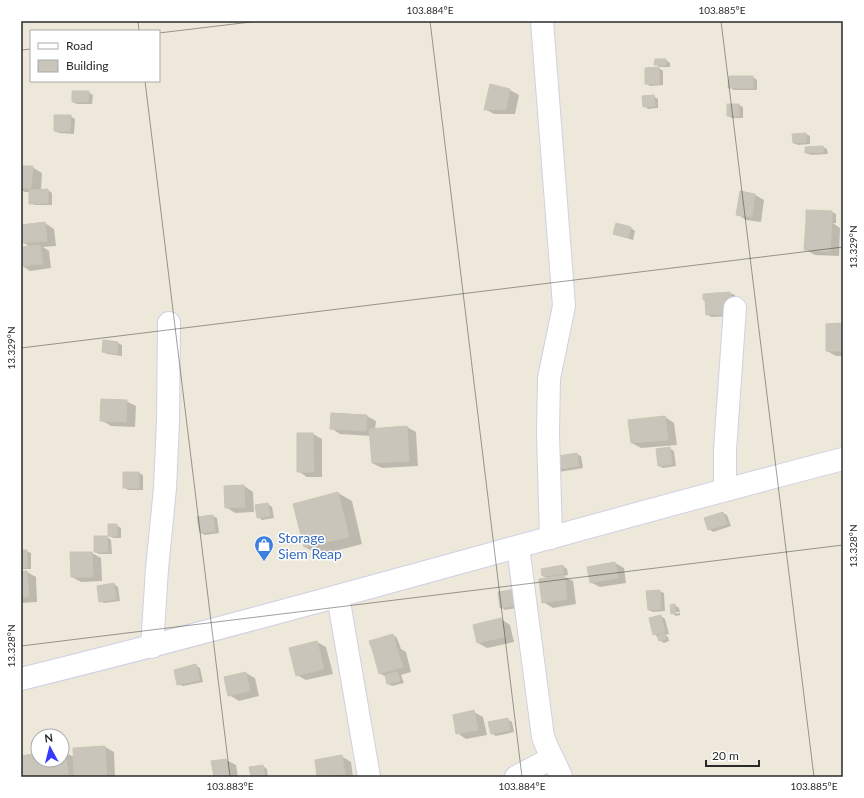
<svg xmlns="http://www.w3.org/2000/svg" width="864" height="798" font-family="Lato,sans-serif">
	<rect width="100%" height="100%" fill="#eee8da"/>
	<g fill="#0003">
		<path d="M666,60l4,3v4h-10l-5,-3z"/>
		<path d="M659,68l4,3v14l-13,1 -4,-3z"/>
		<path d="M753,77l4,3v10h-23l-5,-3z"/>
		<path d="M491,85l19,5 9,5 -4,19h-21l-9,-5z"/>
		<path d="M88,92l5,3 -1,9h-15l-4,-2z"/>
		<path d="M653,96l5,3v9l-10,1 -4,-3z"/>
		<path d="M739,105l4,2v11h-11l-4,-2z"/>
		<path d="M70,116l5,3 -1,15 -15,-1 -4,-2z"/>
		<path d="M806,134l4,2v8l-12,1 -5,-2z"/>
		<path d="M823,147l4,2 1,5 -17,1 -5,-2z"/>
		<path d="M21,167h11l10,6 -1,18 7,-1 4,3v12h-17l-5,-2v-11h-5l-4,-2z"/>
		<path d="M741,193l14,2 9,5 -3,22 -15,-2 -9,-6z"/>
		<path d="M832,212l4,2v9h-3l7,5 -1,28 -24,-1 -9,-5z"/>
		<path d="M45,223l9,6 2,17 -13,1 6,4 2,17 -21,3 -9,-6v-17l9,-1 -6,-4z"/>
		<path d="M616,225l15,3 4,3 -2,9 -19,-6z"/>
		<path d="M730,293l5,2v5l-5,16 -19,1 -4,-3 -1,-13 -2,-1v-5z"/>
		<path d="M843,324v32h-7l-9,-5z"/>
		<path d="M104,341l14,2 4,2v11l-15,-2 -4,-2z"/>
		<path d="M126,401l10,5 -1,21 -24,-1 -10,-6z"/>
		<path d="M367,416l9,5 -1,8 32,-2 9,5 2,34 -36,2 -10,-5 -1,-27 -31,-2 -9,-6z"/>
		<path d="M665,417l9,6 3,22 -36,3 -9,-5 -3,-22z"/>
		<path d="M313,434l9,5v38h-15l-9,-6z"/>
		<path d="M669,448l5,3 2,15 -13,2 -4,-2z"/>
		<path d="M576,454l5,2 2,12 -24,4 -6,-14z"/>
		<path d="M124,473h15l4,2v15h-15l-4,-3z"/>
		<path d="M244,486l9,6 1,20 -19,1 -9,-6z"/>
		<path d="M338,493l14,8 10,43 -43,11 -14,-8 -11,-43z"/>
		<path d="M268,504l4,3 2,11 -12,2 -4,-3z"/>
		<path d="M723,513l4,2 4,11 -18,6 -4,-3z"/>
		<path d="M213,516l4,2 2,15 -14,2 -4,-2z"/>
		<path d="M116,525l5,3v10h-7l-5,-2z"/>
		<path d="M107,537l4,3 1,14h-13l-4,-2z"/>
		<path d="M21,551h5l5,2v16h-10z"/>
		<path d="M92,553l9,5 1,23 -21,1 -9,-5z"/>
		<path d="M615,563l9,5 2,15 -26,4 -10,-5z"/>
		<path d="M563,566l4,3 1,6 -5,1 10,5 3,23 -23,4 -10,-6 4,-24 -4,-2z"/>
		<path d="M21,572h6l9,5 1,25 -16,1z"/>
		<path d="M114,584l4,3 2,14 -16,2 -4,-2z"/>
		<path d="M659,591l5,2 1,18 -12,1 -4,-2z"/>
		<path d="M499,593l23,14 -17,3 -4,-3z"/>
		<path d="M675,605l4,3 1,4h-6v2l6,-1v2l-4,1 -4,-3z"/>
		<path d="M661,616l4,3 4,15 -4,1 3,2 1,4 -5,2 -5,-3 -1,-3 -4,-3z"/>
		<path d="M501,619l9,6 4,17 -27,6 -9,-5z"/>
		<path d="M393,635l4,3 4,11 5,3 5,20 -10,3 3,8 -12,3 -4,-2 -2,-7 -7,-4z"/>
		<path d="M317,642l9,5 7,27 -27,6 -9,-5z"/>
		<path d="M196,666l4,2 3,14 -20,4 -5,-2z"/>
		<path d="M246,673l9,5 4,18 -20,5 -10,-6z"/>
		<path d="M474,712l9,5 4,18 -21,4 -9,-6z"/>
		<path d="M507,719l5,3 2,10 -18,4 -5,-3z"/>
		<path d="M105,747l9,5 1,25h-93l-1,-20 17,-3v6h24v-9l12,6z"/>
		<path d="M341,756l10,6 2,15h-35l-2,-17z"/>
		<path d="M226,760l10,5 2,12h-23l-3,-15z"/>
		<path d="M263,766l4,3 1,8h-16z"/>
	</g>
	<g fill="#c9c5ba" stroke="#c9c5b4">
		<path d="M655,59h11v6h-12z"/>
		<path d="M659,67v17h-14v-16z"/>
		<path d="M729,76h24v12h-25z"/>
		<path d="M490,84l20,5 -4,20 -22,1z"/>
		<path d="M72,91h17l-1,11h-16z"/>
		<path d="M654,95l1,11 -12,1 -1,-11z"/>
		<rect x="727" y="104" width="12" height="12"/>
		<path d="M54,115h17l-1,17 -16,-1z"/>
		<path d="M806,133v9l-13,1 -1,-9z"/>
		<path d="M823,146l1,6 -19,1v-6z"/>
		<path d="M21,166h12l-2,22h-10z"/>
		<path d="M48,189v14l-19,1v-14z"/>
		<path d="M740,191l15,3 -3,23 -16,-2z"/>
		<path d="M806,210l26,1v10l-26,-1z"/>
		<path d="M806,220l26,1 -2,31 -26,-2z"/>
		<path d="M45,222l2,19 -24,2 -2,-18z"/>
		<path d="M616,223l15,4 -3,11 -15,-4z"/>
		<path d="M40,245l3,19 -22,2v-19z"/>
		<path d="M730,292l1,6 -28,2v-6z"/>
		<path d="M725,299l1,15 -20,1 -1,-15z"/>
		<path d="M843,323v28h-17v-27z"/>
		<path d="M103,340l15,2 -1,12 -15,-2z"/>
		<path d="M101,399l26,1 -1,22 -26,-1z"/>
		<path d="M331,413l36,2 -1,16 -36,-2z"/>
		<path d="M665,416l3,24 -37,3 -3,-23z"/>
		<path d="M407,426l2,35 -37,2 -3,-34z"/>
		<path d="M297,433h16l1,39h-17z"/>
		<path d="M670,447l2,17 -14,2 -2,-17z"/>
		<path d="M577,453l2,13 -25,4 -2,-13z"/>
		<rect x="123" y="472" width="16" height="16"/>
		<path d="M244,485l1,22 -20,1 -1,-22z"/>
		<path d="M338,492l11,45 -45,10 -11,-43z"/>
		<path d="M268,503l2,13 -13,2 -2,-13z"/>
		<path d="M723,512l4,12 -19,6 -4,-12z"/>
		<path d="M213,515l2,16 -15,2 -3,-16z"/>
		<rect x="108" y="524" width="9" height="12"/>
		<path d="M94,536h13l1,16h-14z"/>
		<rect x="21" y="550" width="6" height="17"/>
		<path d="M70,552h22l1,25h-22z"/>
		<path d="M615,562l3,16 -28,5 -3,-16z"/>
		<path d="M563,565l1,8 -11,2 -1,-8z"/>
		<path d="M552,567l1,8 -11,1 -1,-7z"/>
		<path d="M21,571h6l2,26 -8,1z"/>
		<path d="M564,575l3,24 -25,4 -3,-24z"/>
		<path d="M114,583l2,16 -17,3 -2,-16z"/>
		<path d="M516,589l2,16 -18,3 -2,-16z"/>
		<path d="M660,590l1,19 -13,1 -2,-19z"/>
		<path d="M675,604l1,9 -5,1 -1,-9z"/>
		<path d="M661,615l4,17 -12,3 -4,-17z"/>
		<path d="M501,618l4,19 -28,6 -4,-18z"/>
		<path d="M664,633l2,6 -7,2 -2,-5z"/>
		<path d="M393,634l3,12 -23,6 -4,-11z"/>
		<path d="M317,641l3,12 -28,7 -3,-12z"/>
		<path d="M396,646l7,21 -24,7 -6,-22z"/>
		<path d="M320,653l4,16 -28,7 -4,-16z"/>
		<path d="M196,664l4,16 -23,5 -3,-15z"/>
		<path d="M246,672l4,19 -22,5 -4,-19z"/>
		<path d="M397,672l3,9 -13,3 -2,-9z"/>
		<path d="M474,710l4,20 -22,4 -3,-19z"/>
		<path d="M508,718l2,12 -19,4 -3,-12z"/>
		<path d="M105,746l2,31h-33l-1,-29z"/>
		<path d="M64,749l5,28h-48v-21l17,-3v7h24v-10z"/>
		<path d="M342,755l3,19 -28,3 -2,-17z"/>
		<path d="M226,759l4,18h-16l-3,-16z"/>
		<path d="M263,765l2,12h-14l-2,-10z"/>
	</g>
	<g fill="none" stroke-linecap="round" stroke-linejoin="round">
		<defs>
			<g id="minor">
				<path d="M542,21l22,285 -15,72 -1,55 3,105"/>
				<path d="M725,490v-40l10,-142"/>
				<path d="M518,547l25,190c5,15 13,26 18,40"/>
				<path d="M338,596l31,181"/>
				<path d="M152,647l5,-78 8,-81 3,-66 1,-99"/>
				<path d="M21,679c276,-68 547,-149 822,-220"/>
				<path d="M516,777l36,-19"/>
			</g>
		</defs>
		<use href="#minor" stroke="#cfd0e4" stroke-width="24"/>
		<use href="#minor" stroke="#fff" stroke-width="22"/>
	</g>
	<path fill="none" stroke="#2a2a2a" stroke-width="1" stroke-opacity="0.45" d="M138,21l1,10M430,21l92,756M721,21l93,756M159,33l100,-12M21,50l10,-1M145,81l85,696M21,348l822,-101M21,646l822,-101"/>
	<defs>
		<symbol id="shop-pin" viewBox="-11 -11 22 30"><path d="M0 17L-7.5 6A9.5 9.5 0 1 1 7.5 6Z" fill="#3f7fe0" stroke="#fff"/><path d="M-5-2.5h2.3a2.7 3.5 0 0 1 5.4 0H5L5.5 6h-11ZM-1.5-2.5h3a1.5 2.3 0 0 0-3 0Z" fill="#fff"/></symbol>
	</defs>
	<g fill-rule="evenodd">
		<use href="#shop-pin" x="253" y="534" width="22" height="30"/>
	</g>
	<g text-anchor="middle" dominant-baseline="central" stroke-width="3" stroke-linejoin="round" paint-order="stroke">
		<g font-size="14" fill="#366cbe" stroke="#fff" text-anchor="start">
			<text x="278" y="537">Storage<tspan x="278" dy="16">Siem Reap</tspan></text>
		</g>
	</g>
	<rect width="864" height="798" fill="none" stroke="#ffffff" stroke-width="44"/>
	<rect x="30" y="30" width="130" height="52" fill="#ffffff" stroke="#aaaaaa"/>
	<rect x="38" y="43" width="20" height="6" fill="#ffffff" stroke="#aaaaaa"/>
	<text x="66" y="50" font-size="12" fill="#2a2a2a">Road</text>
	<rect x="38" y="60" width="20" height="12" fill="#c9c5ba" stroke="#aaaaaa"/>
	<text x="66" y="70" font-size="12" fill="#2a2a2a">Building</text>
	<g transform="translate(50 748) rotate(353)"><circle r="19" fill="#ffffff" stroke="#aaaaaa"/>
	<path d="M0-3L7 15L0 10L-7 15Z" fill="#363aff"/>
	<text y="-6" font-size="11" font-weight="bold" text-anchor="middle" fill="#2a2a2a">N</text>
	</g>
	<path d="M706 760v6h53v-6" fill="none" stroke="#2a2a2a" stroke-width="2"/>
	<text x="712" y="760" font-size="12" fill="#2a2a2a" stroke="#ffffff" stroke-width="3" paint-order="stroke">20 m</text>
	<rect x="22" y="22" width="820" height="754" fill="none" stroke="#2a2a2a" stroke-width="1.5"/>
	<g font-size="10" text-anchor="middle" fill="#2a2a2a">
		<text x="430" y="14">103.884°E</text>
		<text x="722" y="14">103.885°E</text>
		<text transform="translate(853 247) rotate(-90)" y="4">13.329°N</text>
		<text transform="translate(11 348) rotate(-90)" y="4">13.329°N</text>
		<text transform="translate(853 546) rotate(-90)" y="4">13.328°N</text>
		<text transform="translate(11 646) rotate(-90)" y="4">13.328°N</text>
		<text x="230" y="790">103.883°E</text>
		<text x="522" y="790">103.884°E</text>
		<text x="814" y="790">103.885°E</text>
	</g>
</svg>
